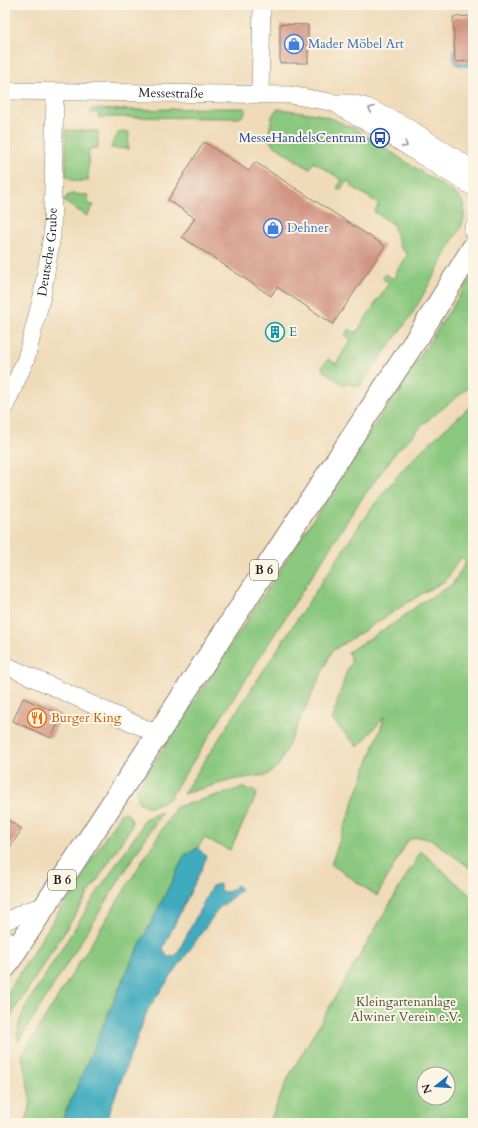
<svg xmlns="http://www.w3.org/2000/svg" width="478" height="1128" font-family="Cardo,serif">
	<rect width="100%" height="100%" fill="#fcf5e5"/>
	<filter id="ink" filterUnits="userSpaceOnUse"><feTurbulence type="fractalNoise" baseFrequency=".025" numOctaves="2"/><feDisplacementMap in="SourceGraphic" scale="8" xChannelSelector="R" yChannelSelector="G"/><feConvolveMatrix kernelMatrix="1 2 1 2 8 2 1 2 1" color-interpolation-filters="sRGB"/></filter>
	<filter id="wash" filterUnits="userSpaceOnUse"><feTurbulence type="fractalNoise" baseFrequency=".012" numOctaves="4" result="noise"/><feDisplacementMap in="SourceGraphic" scale="16" xChannelSelector="R" yChannelSelector="G"/><feGaussianBlur stdDeviation="0.9" result="paint"/><feColorMatrix in="noise" values="0 0 0 0 0 0 0 0 0 0 0 0 0 0 0 0 0 1.4 0 .05"/><feComposite in="paint" operator="in"/></filter>
	<g filter="url(#wash)">
		<rect width="100%" height="100%" fill="#efdbba"/>
		<g fill="#8bc87f" stroke="#54724e" fill-rule="evenodd">
			<path d="M198,108h47c2,5 -2,8 -6,10l-141,-1 1,-4h-8v-4l48,1z"/>
			<path d="M279,109l38,5 18,6 22,10 100,65 4,4 3,8v11l-4,11 -8,12 -8,17 -33,58 -52,71 -10,-4 -5,2 -20,-14 -2,-4 6,-8 8,5 15,-24 -6,-5 4,-6 7,4 33,-50 -7,-5 4,-4 7,5 4,-4 -2,-1 13,-20 -8,-6 -7,-24 -19,-12 5,-8 -28,-18 1,-2 -5,-3 -7,9 -3,-2 5,-8 -28,-18 -5,7 -37,-25 -4,-6 4,-22 4,-6z"/>
			<path d="M66,130l32,1v17l-9,1 -1,32c-8,0 -17,2 -22,-6z"/>
			<path d="M119,132h10l-1,17 -17,-1 1,-4z"/>
			<path d="M72,194l16,1v9l6,1 -7,11 -24,-15 4,-5z"/>
			<path d="M473,275v109l-45,36 -32,32 -38,52 -189,295 -19,8 -11,-4 -3,-13z"/>
			<path d="M473,404v466l-41,-30 -14,-3 -10,3 -31,56 -46,-32 54,-148 -27,31 -26,-27 15,-50 5,-8 -4,-10 48,-30 26,-20 30,-17 14,-23 -5,-5 -16,24 -22,12 -91,58 -53,114 -12,10 -31,4 -53,15 109,-167 79,-119 32,-39 22,-22z"/>
			<path d="M242,788l12,2 3,4 -27,56 -26,-12 -6,10 -13,7 -59,118 -65,150h-36l6,-20 -9,-48 154,-248z"/>
			<path d="M126,812l6,7 -1,8 -126,198v-28l115,-183z"/>
			<path d="M162,812l-144,230c-1,-16 2,-23 9,-38l70,-111 43,-64 4,-10z"/>
			<path d="M421,851l52,47v225h-204l20,-47zM424,1074h24v24h-24z"/>
		</g>
		<path fill="#40abbf" stroke="#2e646e" d="M198,848l8,8 -3,10 -40,82 4,9 9,-1 36,-70 8,-2v7l8,1 9,-7 4,5 -22,18 -71,101 -43,114h-44l65,-150 59,-118z"/>
		<g fill="none" stroke-linecap="round" stroke-linejoin="round">
			<path stroke="#40abbf" stroke-width="4" d="M458,47l-4,4c0,16 5,14 19,13"/>
		</g>
		<g id="blocks">
			<g fill="#d19483">
				<path d="M473,16v45l-18,1 -2,-45z"/>
				<path d="M280,24l28,1v38h-28z"/>
				<path d="M204,142l45,29 6,-9 130,84 -52,78 -56,-37 -6,9 -89,-59 13,-19 -27,-18z"/>
				<path d="M23,698l39,17 -11,23 -38,-17z"/>
				<path d="M5,818l17,11 -17,26z"/>
			</g>
		</g>
	</g>
	<g filter="url(#ink)">
		<use href="#blocks" fill-opacity="0" stroke="#867c6b" stroke-width="1"/>
		<g fill="none" stroke-linecap="round" stroke-linejoin="round">
			<defs>
				<g id="minor">
					<path id="s1" d="M5,91l285,4 46,8h15l16,4 37,18 69,44"/>
					<path d="M260,94l2,-89"/>
					<path d="M338,105c14,11 32,18 48,28 29,18 57,37 87,54"/>
					<path d="M473,228v4"/>
					<path id="s2" d="M5,406l21,-47 16,-63 10,-61 3,-143"/>
					<path d="M5,665l152,69"/>
					<path d="M5,920l6,-1 15,-8 19,-5"/>
					<path d="M5,938l11,12 -11,2"/>
				</g>
				<path id="major" d="M5,967l414,-632 54,-87"/>
			</defs>
			<use href="#minor" stroke="#867c6b" stroke-width="18"/>
			<use href="#major" stroke="#867c6b" stroke-width="24"/>
			<use href="#minor" stroke="#fff" stroke-width="17"/>
			<use href="#major" stroke="#fff" stroke-width="22"/>
		</g>
		<defs><path id="oneway-chevron" d="M-2-3.5L2.5 0L-2 3.5" fill="none" stroke-width="1.6" stroke-linecap="round" stroke-linejoin="round"/></defs>
		<g stroke="#999">
			<use href="#oneway-chevron" transform="translate(371 109) rotate(-156)"/>
			<use href="#oneway-chevron" transform="translate(405 145) rotate(33)"/>
		</g>
	</g>
	<defs>
		<symbol id="shop-ring" viewBox="-11 -11 22 22"><circle r="9.5" fill="#fcf5e5" stroke="#3f7fe0" stroke-width="1.5"/><path d="M-5-2.5h2.3a2.7 3.5 0 0 1 5.4 0H5L5.5 6h-11ZM-1.5-2.5h3a1.5 2.3 0 0 0-3 0Z" fill="#3f7fe0"/></symbol>
		<symbol id="bus-ring" viewBox="-11 -11 22 22"><circle r="9.5" fill="#fcf5e5" stroke="#1a4fb4" stroke-width="1.5"/><path d="M-5-6H5V4H4V6H2V4H-2V6H-4V4H-5ZM-3.5-4V0h7V-4ZM-3.5 1.2v1.5H-2V1.2ZM2 1.2v1.5H3.5V1.2Z" fill="#1a4fb4"/></symbol>
		<symbol id="building-ring" viewBox="-11 -11 22 22"><circle r="9.5" fill="#fcf5e5" stroke="#0f9aa8" stroke-width="1.5"/><path d="M-4-6H4V6H1V3H-1V6H-4ZM-2.5-4.3h1.7v1.8h-1.7ZM.8-4.3h1.7v1.8H.8ZM-2.5-1h1.7V.8h-1.7ZM.8-1h1.7V.8H.8Z" fill="#0f9aa8"/></symbol>
		<symbol id="restaurant-ring" viewBox="-11 -11 22 22"><circle r="9.5" fill="#fcf5e5" stroke="#e8710a" stroke-width="1.5"/><path d="M-5-6h1v4h1v-4h1v4h1v-4h1v5L-1.5 .5V6h-2V.5L-5-1ZM5-6V6H3V1.5H1.5Q1.5-4 5-6Z" fill="#e8710a"/></symbol>
	</defs>
	<g fill-rule="evenodd">
		<use href="#shop-ring" x="283" y="33" width="22" height="22"/>
		<use href="#bus-ring" x="369" y="127" width="22" height="22"/>
		<use href="#shop-ring" x="262" y="217" width="22" height="22"/>
		<use href="#building-ring" x="264" y="321" width="22" height="22"/>
		<use href="#restaurant-ring" x="26" y="707" width="22" height="22"/>
	</g>
	<g text-anchor="middle" dominant-baseline="central" stroke-width="4" stroke-linejoin="round" paint-order="stroke">
		<g fill="#fcf5e5" stroke="#5f5d58" stroke-width="1">
			<rect x="250" y="560" width="28" height="20" rx="3"/>
			<rect x="48" y="870" width="28" height="20" rx="3"/>
		</g>
		<g font-size="12" font-weight="bold" fill="#1c1c1c">
			<text x="264" y="570">B 6</text>
			<text x="62" y="880">B 6</text>
		</g>
		<g font-size="13" fill="#366cbe" stroke="#fcf5e5" text-anchor="start">
			<text x="308" y="44">Mader Möbel Art</text>
			<text x="287" y="228">Dehner</text>
		</g>
		<g font-size="13" fill="#1c1c1c" stroke="#fcf5e5">
			<text stroke="none"><textPath href="#s1" startOffset="166">Messestraße</textPath></text>
			<text stroke="none"><textPath href="#s2" startOffset="161">Deutsche Grube</textPath></text>
		</g>
		<g font-size="13" fill="#164399" stroke="#fcf5e5" text-anchor="end">
			<text x="366" y="138">MesseHandelsCentrum</text>
		</g>
		<g font-size="13" fill="#0d838f" stroke="#fcf5e5" text-anchor="start">
			<text x="289" y="332">E</text>
		</g>
		<g font-size="13" fill="#c56008" stroke="#fcf5e5" text-anchor="start">
			<text x="51" y="718">Burger King</text>
		</g>
		<g font-size="13" fill="#43583f" stroke="#fcf5e5">
			<text x="406" y="1002">Kleingartenanlage<tspan x="406" dy="15">Alwiner Verein e.V.</tspan></text>
		</g>
	</g>
	<rect width="478" height="1128" fill="none" stroke="#fcf5e5" stroke-width="20"/>
	<g transform="translate(436 1086) rotate(253)"><circle r="19" fill="#fcf5e5" stroke="#a29e95"/>
	<path d="M0-3L7 15L0 10L-7 15Z" fill="#1f6fb2"/>
	<text y="-6" font-size="11" font-weight="bold" text-anchor="middle" fill="#1c1c1c">N</text>
	</g>
</svg>
